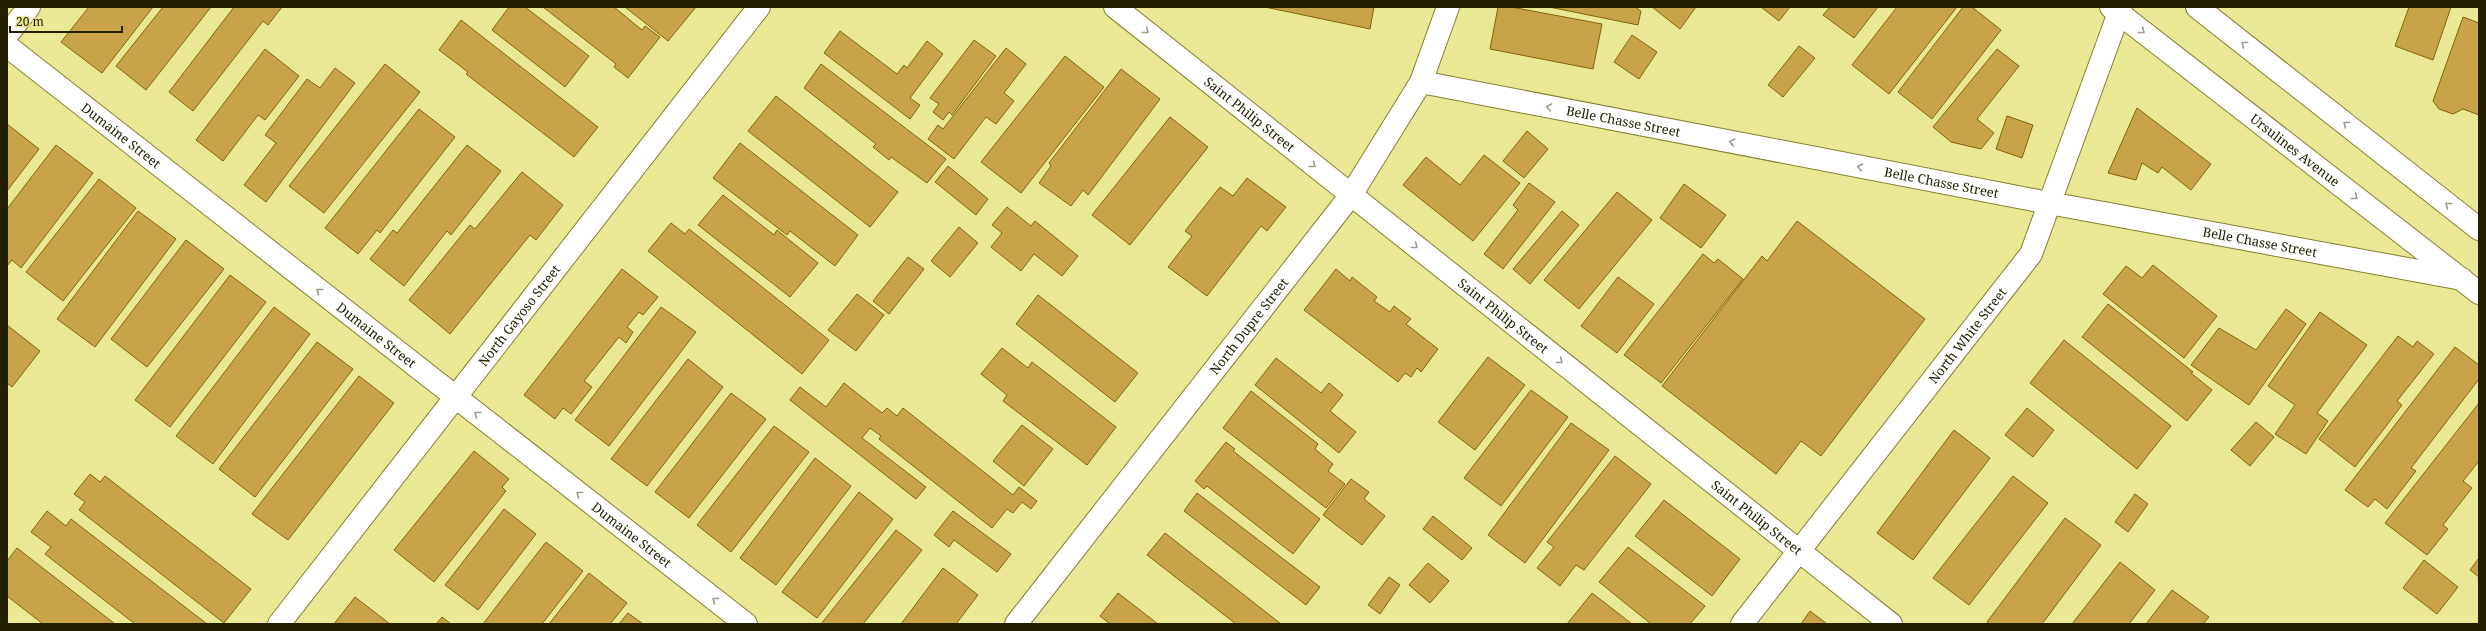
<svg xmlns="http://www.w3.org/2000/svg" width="2486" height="631" font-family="'Noto Serif',serif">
	<rect width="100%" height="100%" fill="#eae795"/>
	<g fill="#c8a349" stroke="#826409">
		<path d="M89,7h64l-51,66 -41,-31z"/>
		<path d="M163,7h48l-65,83 -30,-24z"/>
		<path d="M234,7h48l-14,18 -5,-4 -70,90 -24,-19z"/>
		<path d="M509,7h16l64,49 -24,31 -73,-57z"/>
		<path d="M543,7h71l28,23 3,-4 15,11 -32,41 -14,-11 2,-3z"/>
		<path d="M625,7h71l-28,34z"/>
		<path d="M1265,7h109l-4,22z"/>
		<path d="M1498,7h13l91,17 -9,45 -103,-20z"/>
		<path d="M1549,7h86l6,4 -3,14z"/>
		<path d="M1652,7h44l-16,22z"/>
		<path d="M1761,7h29l-11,14z"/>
		<path d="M1830,7h48l-24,31 -31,-23z"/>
		<path d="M1897,7h60l-68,87 -37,-29z"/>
		<path d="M1963,7h9l29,23 -69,89 -34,-27z"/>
		<path d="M2409,7h42l-18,53 -38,-14z"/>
		<path d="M2463,17l16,6v92l-16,-6 -10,5 -14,-5 -6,-8z"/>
		<path d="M461,20l137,107 -24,30 -108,-83 2,-2 -29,-22z"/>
		<path d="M840,31l57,43 7,-9 3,3 20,-27 16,13 -33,44 10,7 -10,14 -86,-66z"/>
		<path d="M1632,35l25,17 -18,27 -25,-17z"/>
		<path d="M974,40l22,16 -44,59 -3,-3 -6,8 -10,-8 6,-8 -9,-6z"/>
		<path d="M1799,46l16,12 -32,39 -15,-12z"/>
		<path d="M1006,48l20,16 -22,29 10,8 -18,23 -10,-7 -32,42 -26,-20 10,-14 5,4z"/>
		<path d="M265,49l34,27 -34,44 -7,-5 -35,46 -27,-21z"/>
		<path d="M1997,49l22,17 -42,53 17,14 -13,16 -30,-7 -18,-15z"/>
		<path d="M1065,56l39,31 -83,106 -40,-31z"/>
		<path d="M385,64l35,28 -96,121 -35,-27z"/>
		<path d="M821,64l125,95 -19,24 -36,-26 -2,3 -16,-13 3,-3 -72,-56z"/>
		<path d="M335,68l20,15 -89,119 -22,-17 32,-42 -11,-8 42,-56 13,9z"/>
		<path d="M1121,69l39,30 -72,96 -5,-5 -12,16 -32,-23 12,-17 -2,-3z"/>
		<path d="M776,96l122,96 -28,35 -122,-96z"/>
		<path d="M2137,108l74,56 -20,26 -29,-23 -4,6 -16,-10 -6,17 -28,-7z"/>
		<path d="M419,109l36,28 -75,96 -3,-3 -19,24 -33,-26z"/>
		<path d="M2007,116l26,9 -11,33 -26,-9z"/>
		<path d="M1170,117l38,30 -78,98 -38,-30z"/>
		<path d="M7,124l32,25 -32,42z"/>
		<path d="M1527,131l21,18 -24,29 -21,-17z"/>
		<path d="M740,143l118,92 -23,31 -45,-35 -3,4 -74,-57z"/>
		<path d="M56,145l37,28 -72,95 -9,-8 -5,6v-57z"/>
		<path d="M467,145l34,26 -50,64 -4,-4 -43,55 -34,-27 23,-29 4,3z"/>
		<path d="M1484,155l36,28 -47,58 -70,-56 23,-28 34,28z"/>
		<path d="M948,166l40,33 -12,16 -41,-33z"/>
		<path d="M522,172l41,33 -27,35 -6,-5 -80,99 -41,-34 61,-75 5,4z"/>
		<path d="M1247,178l39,29 -19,24 -6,-5 -54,70 -39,-29 24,-31 -7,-5 35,-44 13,9z"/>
		<path d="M99,179l37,29 -73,93 -37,-29z"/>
		<path d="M1529,183l26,19 -52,67 -19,-15 34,-44 -5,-5z"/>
		<path d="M1684,184l42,31 -25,33 -41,-30z"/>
		<path d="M1617,192l35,28 -73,89 -35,-29z"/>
		<path d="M723,195l51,40 3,-5 41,33 -28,34 -92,-72z"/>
		<path d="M1007,207l24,19 4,-5 43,35 -16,20 -28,-22 -13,17 -30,-24 11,-14 -10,-8z"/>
		<path d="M138,211l38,28 -81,108 -38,-28z"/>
		<path d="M1562,211l17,14 -49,59 -17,-15z"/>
		<path d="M1797,221l128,98 -104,137 -20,-15 -25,33 -114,-88 100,-130 5,5z"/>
		<path d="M671,223l14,11 4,-5 140,111 -27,34 -154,-123z"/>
		<path d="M959,227l19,16 -28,34 -19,-16z"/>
		<path d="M186,240l38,29 -77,98 -36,-28z"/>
		<path d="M1703,254l11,9 4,-4 25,20 -82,104 -37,-28z"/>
		<path d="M908,257l16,12 -35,45 -16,-13z"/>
		<path d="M2153,265l64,51 -33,42 -81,-64 23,-28 16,12z"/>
		<path d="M622,269l36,28 -15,18 -4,-3 -12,15 6,5 -7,11 -7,-6 -35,44 8,6 -21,27 -8,-6 -8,11 -31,-24z"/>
		<path d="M1336,269l14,12 2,-4 25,20 -3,4 16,11 4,-6 17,13 -5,5 32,25 -17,23 -4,-4 -6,9 -6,-4 -7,9 -94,-72z"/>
		<path d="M230,275l36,27 -96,125 -35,-27z"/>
		<path d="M1618,277l36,27 -37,49 -36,-27z"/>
		<path d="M857,294l27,21 -28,36 -28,-21z"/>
		<path d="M1038,295l100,78 -23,29 -99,-78z"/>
		<path d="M2108,304l85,68 -2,1 21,17 -25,31 -105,-84z"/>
		<path d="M274,307l36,27 -97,130 -37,-28z"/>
		<path d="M661,307l35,25 -87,114 -34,-26z"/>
		<path d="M2286,309l20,15 -57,81 -58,-40 28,-37 37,22z"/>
		<path d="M2320,312l47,33 -50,68 11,8 -22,33 -31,-20 20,-29 -27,-19z"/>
		<path d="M7,325l33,26 -28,36 -5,-4z"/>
		<path d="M2398,336l15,11 4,-6 17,13 -37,47 5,4 -47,62 -36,-28z"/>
		<path d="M2064,340l107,86 -34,43 -107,-86z"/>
		<path d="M317,342l36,27 -98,128 -36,-28z"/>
		<path d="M2455,347l24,18v14l-68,89 5,3 -29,38 -12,-10 -7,8 -23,-17z"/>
		<path d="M1002,348l26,20 4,-6 84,65 -29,38 -84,-64 4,-6 -26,-21z"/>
		<path d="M1488,357l37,28 -50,65 -37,-28z"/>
		<path d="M1276,358l45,35 8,-10 14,12 -13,16 26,21 -17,21 -84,-68z"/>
		<path d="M688,359l35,28 -76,99 -36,-27z"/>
		<path d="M359,376l35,27 -106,137 -36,-26z"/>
		<path d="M844,383l38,30 5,-5 10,8 6,-8 110,87 6,-8 18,14 -6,8 -9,-7 -9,11 -6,-4 -15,19 -113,-89 2,-3 -11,-8 -8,10 64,49 -10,12 -126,-99 10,-13 26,20z"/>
		<path d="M1531,390l37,27 -67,89 -37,-28z"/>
		<path d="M1251,391l67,53 -3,5 18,15 -5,7 17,13 -19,24 -103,-80z"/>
		<path d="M731,393l35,26 -77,99 -34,-26z"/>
		<path d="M2479,403v58l-16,20 9,7 -29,37 5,4 -21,26 -42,-32z"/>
		<path d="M2027,408l27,22 -21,27 -28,-22z"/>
		<path d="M2256,422l18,15 -24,29 -19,-16z"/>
		<path d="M1571,423l38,27 -84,113 -37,-28z"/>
		<path d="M1022,425l31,24 -29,37 -31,-25z"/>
		<path d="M774,426l35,26 -78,100 -34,-27z"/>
		<path d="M1954,430l36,28 -77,102 -36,-27z"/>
		<path d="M1226,442l9,7 -2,2 87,68 -27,35 -86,-68 -3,3 -9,-8z"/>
		<path d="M474,451l35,28 -7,8 4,4 -72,91 -40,-32z"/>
		<path d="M1615,456l36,28 -67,86 -8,-5 -16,21 -23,-18 17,-21 -7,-5z"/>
		<path d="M815,458l36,28 -75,99 -36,-27z"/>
		<path d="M90,474l10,8 5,-6 146,113 -27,34 -145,-113 6,-8 -11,-8z"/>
		<path d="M2013,476l35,27 -79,102 -36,-27z"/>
		<path d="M1351,479l18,13 -5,7 21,17 -23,29 -39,-30z"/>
		<path d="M859,492l34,27 -76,99 -35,-26z"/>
		<path d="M1197,493l123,94 -14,18 -122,-94z"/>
		<path d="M2135,494l13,10 -20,28 -13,-10z"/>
		<path d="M1664,500l76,59 -28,37 -77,-60z"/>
		<path d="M504,509l32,25 -58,76 -33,-25z"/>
		<path d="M47,511l19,15 5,-7 136,105h-72l-90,-70 6,-7 -20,-15z"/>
		<path d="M953,511l58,43 -14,18 -43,-32 -5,7 -15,-12z"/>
		<path d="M1433,516l39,32 -10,12 -39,-31z"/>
		<path d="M2065,518l36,27 -59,79h-52l-3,-2z"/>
		<path d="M896,530l26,20 -59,74h-42z"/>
		<path d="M1165,533l116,91h-45l-89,-69z"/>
		<path d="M546,542l37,29 -41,53h-59z"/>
		<path d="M1628,547l77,59 -15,18h-39l-52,-42z"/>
		<path d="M17,548l98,76h-72l-36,-28v-35z"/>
		<path d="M2479,558v19l-9,-7z"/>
		<path d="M2424,560l34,27 -21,27 -34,-26z"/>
		<path d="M2120,562l35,28 -26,34h-57z"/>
		<path d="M1428,563l21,18 -19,22 -21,-18z"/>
		<path d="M943,568l35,27 -22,29h-55z"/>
		<path d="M589,573l38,30 -17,21h-61z"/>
		<path d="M1389,577l11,8 -20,29 -12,-9z"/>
		<path d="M2172,590l37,27 -6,7h-57z"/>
		<path d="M1118,593l40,31h-48l-10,-8z"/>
		<path d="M1592,593l40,31h-65z"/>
		<path d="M355,597l35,27h-56z"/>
		<path d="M1810,611l17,13h-26z"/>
		<path d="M628,613l15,11h-24z"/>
		<path d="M442,617l9,7h-15z"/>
	</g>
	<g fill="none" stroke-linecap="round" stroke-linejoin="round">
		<defs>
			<g id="minor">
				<path id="s1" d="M1115,7l776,617"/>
				<path id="s2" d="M2111,7l368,286"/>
				<path d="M2197,7l282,222"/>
				<path d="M7,35l22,-28"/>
				<path id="s3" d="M7,46l739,578"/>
				<path id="s4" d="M1421,82l628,121 413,76"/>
				<path id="s5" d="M279,624l480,-617"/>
				<path id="s6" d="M1016,624l335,-429 70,-113 27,-75"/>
				<path id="s7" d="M1742,624l289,-370 90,-247"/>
			</g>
		</defs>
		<use href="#minor" stroke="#85812f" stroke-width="24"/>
		<use href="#minor" stroke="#fff" stroke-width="22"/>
	</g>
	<defs><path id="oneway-chevron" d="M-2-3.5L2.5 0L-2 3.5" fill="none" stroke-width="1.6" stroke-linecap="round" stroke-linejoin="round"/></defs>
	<g stroke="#9c9b8c">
		<use href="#oneway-chevron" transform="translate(1146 31) rotate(39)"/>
		<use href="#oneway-chevron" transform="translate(2142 31) rotate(38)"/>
		<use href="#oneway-chevron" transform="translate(2244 44) rotate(-142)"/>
		<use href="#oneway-chevron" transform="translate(1549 107) rotate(-169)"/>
		<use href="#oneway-chevron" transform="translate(2346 124) rotate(-142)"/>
		<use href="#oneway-chevron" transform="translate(1732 142) rotate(-169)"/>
		<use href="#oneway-chevron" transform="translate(1313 165) rotate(39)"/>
		<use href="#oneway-chevron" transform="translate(1860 167) rotate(-169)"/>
		<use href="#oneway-chevron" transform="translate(2355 197) rotate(38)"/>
		<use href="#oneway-chevron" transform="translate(2448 205) rotate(-142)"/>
		<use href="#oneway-chevron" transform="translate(1415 246) rotate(39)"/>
		<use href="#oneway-chevron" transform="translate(319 291) rotate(-142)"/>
		<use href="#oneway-chevron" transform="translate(1560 361) rotate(39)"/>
		<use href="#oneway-chevron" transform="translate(477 414) rotate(-142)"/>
		<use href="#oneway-chevron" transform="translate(579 494) rotate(-142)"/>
		<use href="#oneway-chevron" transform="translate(715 600) rotate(-142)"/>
	</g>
	<g text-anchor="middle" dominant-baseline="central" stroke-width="3.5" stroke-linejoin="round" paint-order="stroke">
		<g font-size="13" fill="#222000" stroke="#eae795">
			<text stroke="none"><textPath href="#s1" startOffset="172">Saint Philip Street</textPath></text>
			<text stroke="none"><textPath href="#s4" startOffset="206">Belle Chasse Street</textPath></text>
			<text stroke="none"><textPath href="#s3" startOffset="145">Dumaine Street</textPath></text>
			<text stroke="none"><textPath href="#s2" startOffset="233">Ursulines Avenue</textPath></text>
			<text stroke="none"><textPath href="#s4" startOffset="530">Belle Chasse Street</textPath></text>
			<text stroke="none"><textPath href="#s4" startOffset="854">Belle Chasse Street</textPath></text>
			<text stroke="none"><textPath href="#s5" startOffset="391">North Gayoso Street</textPath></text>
			<text stroke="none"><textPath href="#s1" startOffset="496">Saint Philip Street</textPath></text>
			<text stroke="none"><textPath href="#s6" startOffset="378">North Dupre Street</textPath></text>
			<text stroke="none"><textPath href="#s3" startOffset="469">Dumaine Street</textPath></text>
			<text stroke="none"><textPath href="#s7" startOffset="366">North White Street</textPath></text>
			<text stroke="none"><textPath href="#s1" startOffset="820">Saint Philip Street</textPath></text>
			<text stroke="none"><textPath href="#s3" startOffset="793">Dumaine Street</textPath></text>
		</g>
	</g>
	<rect width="2486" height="631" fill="none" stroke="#222000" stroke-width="16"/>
	<path d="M10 26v6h112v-6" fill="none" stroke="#222000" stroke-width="2"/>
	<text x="16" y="26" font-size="12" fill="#222000" stroke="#eae795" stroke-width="3" paint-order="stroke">20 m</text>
</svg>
